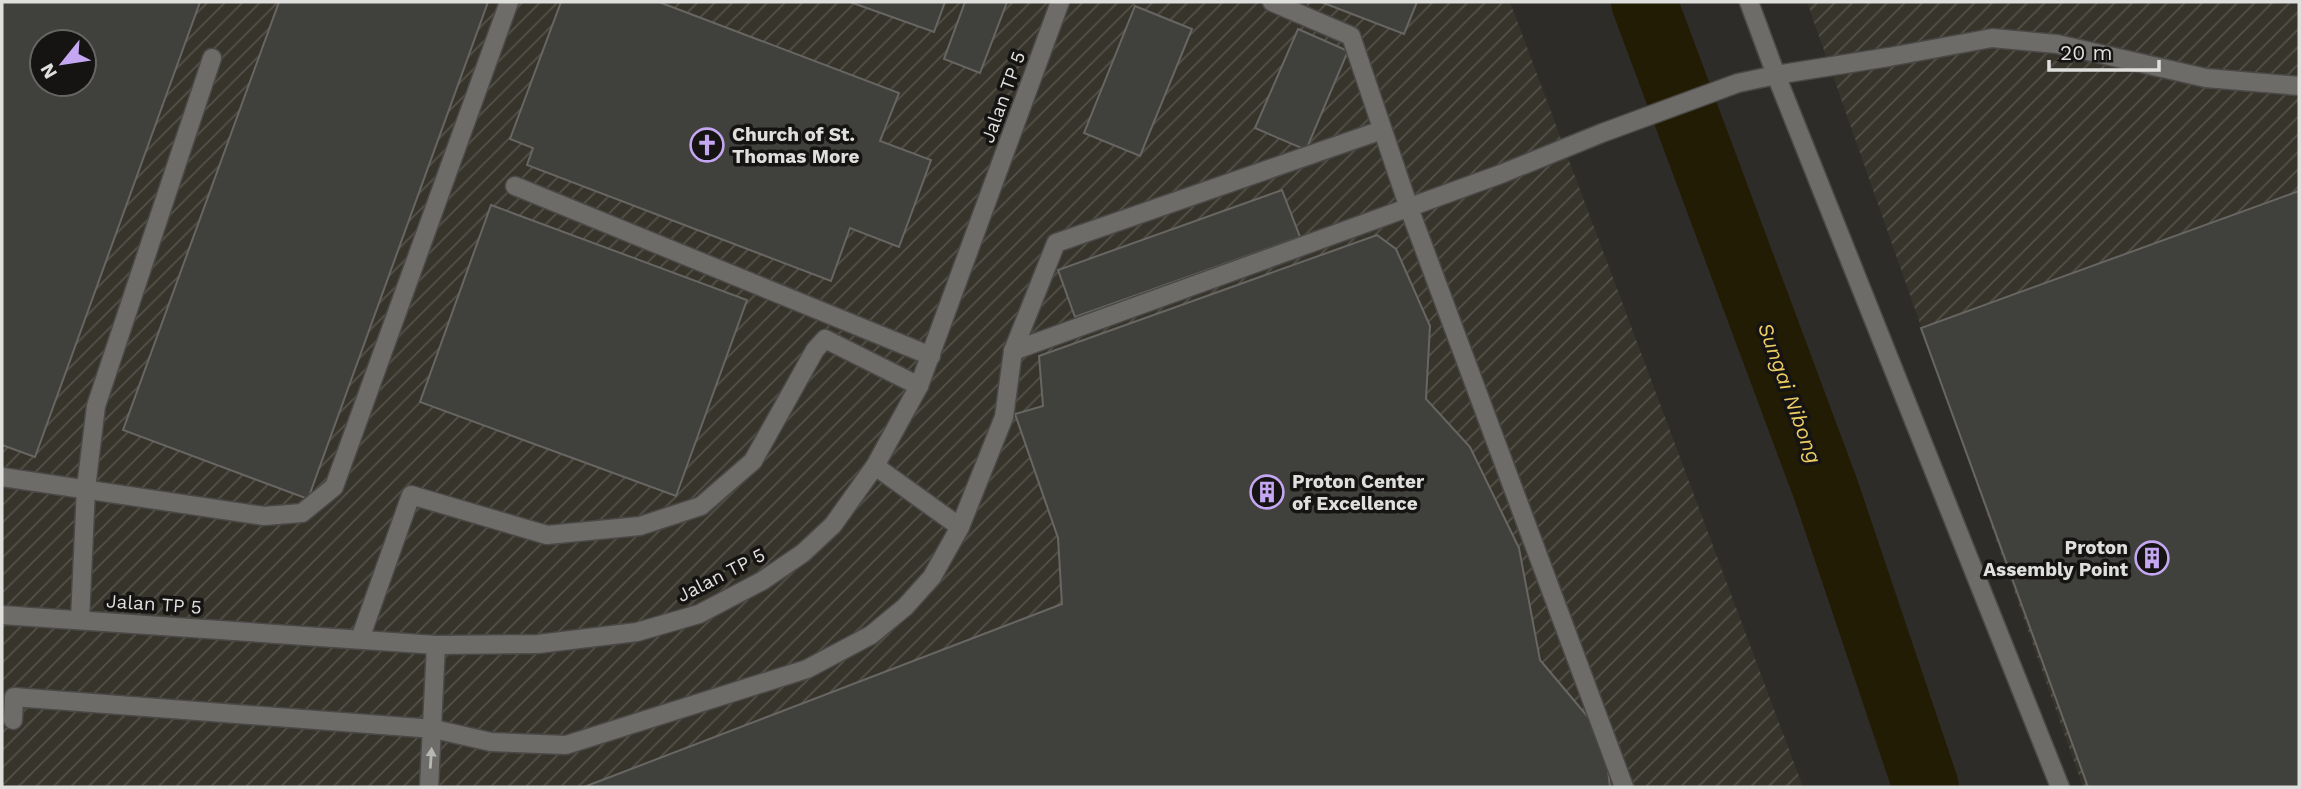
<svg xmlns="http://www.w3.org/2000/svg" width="2301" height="789" font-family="'Work Sans',sans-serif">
	<defs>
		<pattern id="industrial-furrows" width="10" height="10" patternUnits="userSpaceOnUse" patternTransform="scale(1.75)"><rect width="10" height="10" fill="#37342c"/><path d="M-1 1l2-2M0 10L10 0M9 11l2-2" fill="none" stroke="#54514a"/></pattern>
	</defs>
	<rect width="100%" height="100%" fill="#2d2c29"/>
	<g fill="url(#industrial-furrows)" fill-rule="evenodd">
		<path d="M2,2h1508l293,785h-1801zM42,42h42v42h-42z"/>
		<path d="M1807,2h492v785h-216z"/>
	</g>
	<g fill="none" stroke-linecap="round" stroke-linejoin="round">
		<path stroke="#231c04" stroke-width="66" d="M1644,2l182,488 100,297"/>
	</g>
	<g fill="#40403d" stroke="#676662" stroke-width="2" fill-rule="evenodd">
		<path d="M2,2h198l-165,455 -33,-12zM42,42h42v42h-42z"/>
		<path d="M279,2h209l-180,497 -185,-69z"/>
		<path d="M561,2h98l240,91 -19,48 51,19 -32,87 -49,-19 -19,53 -304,-116 6,-17 -23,-9z"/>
		<path d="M850,2h95l-11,30z"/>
		<path d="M965,2h42l-27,71 -36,-14z"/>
		<path d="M1321,2h96l-13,32z"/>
		<path d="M1135,6l57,23 -52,127 -56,-23z"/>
		<path d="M1298,29l50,22 -42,99 -51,-22z"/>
		<path d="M1282,190l18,47 -225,80 -17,-47z"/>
		<path d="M2299,191v596h-211l-167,-459z"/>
		<path d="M491,205l256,95 -71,196 -256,-94z"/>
		<path d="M1377,235l19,14 34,77 -4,73 44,48 49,101 21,112 64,76 6,51h-1026l478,-183 -4,-66 -43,-124 28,-8 -4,-50z"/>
	</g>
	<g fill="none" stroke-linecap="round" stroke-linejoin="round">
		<defs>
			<g id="lane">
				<path d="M1272,2l79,34 58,172 215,579"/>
				<path d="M1749,2l27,73 284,712"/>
				<path d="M515,186l416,170"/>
				<path d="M1013,351l488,-177 101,-41 136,-50 38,-8 113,-18 103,-19 65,6 149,34 93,8"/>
				<path d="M875,466l85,61"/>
				<path d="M2,477l262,39 38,-3 32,-26 175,-485"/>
				<path d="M80,620l6,-132 10,-82 116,-348"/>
				<path d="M360,639l51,-144 136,40 93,-9 61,-20 52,-45 62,-111 10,-11 94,47"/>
				<path d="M13,720l1,-23 420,32 57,13 75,3 241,-76 64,-34 34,-28 27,-30 28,-50 44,-110 9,-66 43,-108 326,-113"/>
				<path d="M429,787l7,-142"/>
			</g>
			<path id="street" d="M2,615l434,30 102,-1 99,-12 62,-18 63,-33 41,-28 30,-28 42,-59 44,-80 141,-384"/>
		</defs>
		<use href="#lane" stroke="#4a4947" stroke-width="21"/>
		<use href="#street" stroke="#4a4947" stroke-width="21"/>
		<use href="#lane" stroke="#6d6c69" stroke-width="18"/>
		<use href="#street" stroke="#6d6c69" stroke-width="18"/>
	</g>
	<defs><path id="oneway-solid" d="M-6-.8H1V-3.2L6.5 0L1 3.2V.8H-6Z" transform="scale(1.75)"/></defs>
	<use fill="#b7b7b4" href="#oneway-solid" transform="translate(431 758) rotate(-86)"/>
	<defs>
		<symbol id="church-ring" viewBox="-11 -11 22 22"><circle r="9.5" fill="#151413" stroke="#c5a7f1" stroke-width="1.5"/><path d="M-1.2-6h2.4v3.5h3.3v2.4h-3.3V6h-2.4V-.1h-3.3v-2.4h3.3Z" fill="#c5a7f1"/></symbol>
		<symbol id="building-ring" viewBox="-11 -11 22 22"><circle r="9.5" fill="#151413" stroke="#c5a7f1" stroke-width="1.5"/><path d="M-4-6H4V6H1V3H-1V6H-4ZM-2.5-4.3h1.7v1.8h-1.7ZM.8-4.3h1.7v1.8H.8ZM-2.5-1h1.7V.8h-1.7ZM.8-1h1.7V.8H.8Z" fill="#c5a7f1"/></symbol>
	</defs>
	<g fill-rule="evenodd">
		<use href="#church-ring" x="688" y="126" width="38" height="38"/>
		<use href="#building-ring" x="1248" y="473" width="38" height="38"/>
		<use href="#building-ring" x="2133" y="539" width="38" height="38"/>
	</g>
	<g text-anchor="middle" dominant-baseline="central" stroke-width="7" stroke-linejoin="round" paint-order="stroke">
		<g font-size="19" fill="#dfdfdd" stroke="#151413">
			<text transform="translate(1003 97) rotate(-70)">Jalan TP 5</text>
			<text transform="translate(721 575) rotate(-27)">Jalan TP 5</text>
			<text transform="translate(154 604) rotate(4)">Jalan TP 5</text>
		</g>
		<g font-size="19" font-weight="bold" fill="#dfdfdd" stroke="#151413" text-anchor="start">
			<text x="732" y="134">Church of St.<tspan x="732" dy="22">Thomas More</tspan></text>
			<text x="1292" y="481">Proton Center<tspan x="1292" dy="22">of Excellence</tspan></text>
			<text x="2128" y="547" text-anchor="end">Proton<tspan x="2128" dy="22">Assembly Point</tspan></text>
		</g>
		<g font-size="21" font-style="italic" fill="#eccc63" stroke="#151413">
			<text transform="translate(1790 393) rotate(70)">Sungai Nibong</text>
		</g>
	</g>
	<rect width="2301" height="789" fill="none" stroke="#dfdfdd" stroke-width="7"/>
	<g transform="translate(63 63) rotate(240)"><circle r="33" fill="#151413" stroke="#666564" stroke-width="2"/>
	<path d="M0-5L12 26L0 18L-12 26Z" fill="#c5a7f1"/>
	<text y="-10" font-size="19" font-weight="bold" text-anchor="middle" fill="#dfdfdd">N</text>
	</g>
	<path d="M2049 60v10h110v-10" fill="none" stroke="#dfdfdd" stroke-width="3.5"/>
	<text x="2060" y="60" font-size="21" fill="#dfdfdd" stroke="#151413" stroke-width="5" paint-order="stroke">20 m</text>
</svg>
